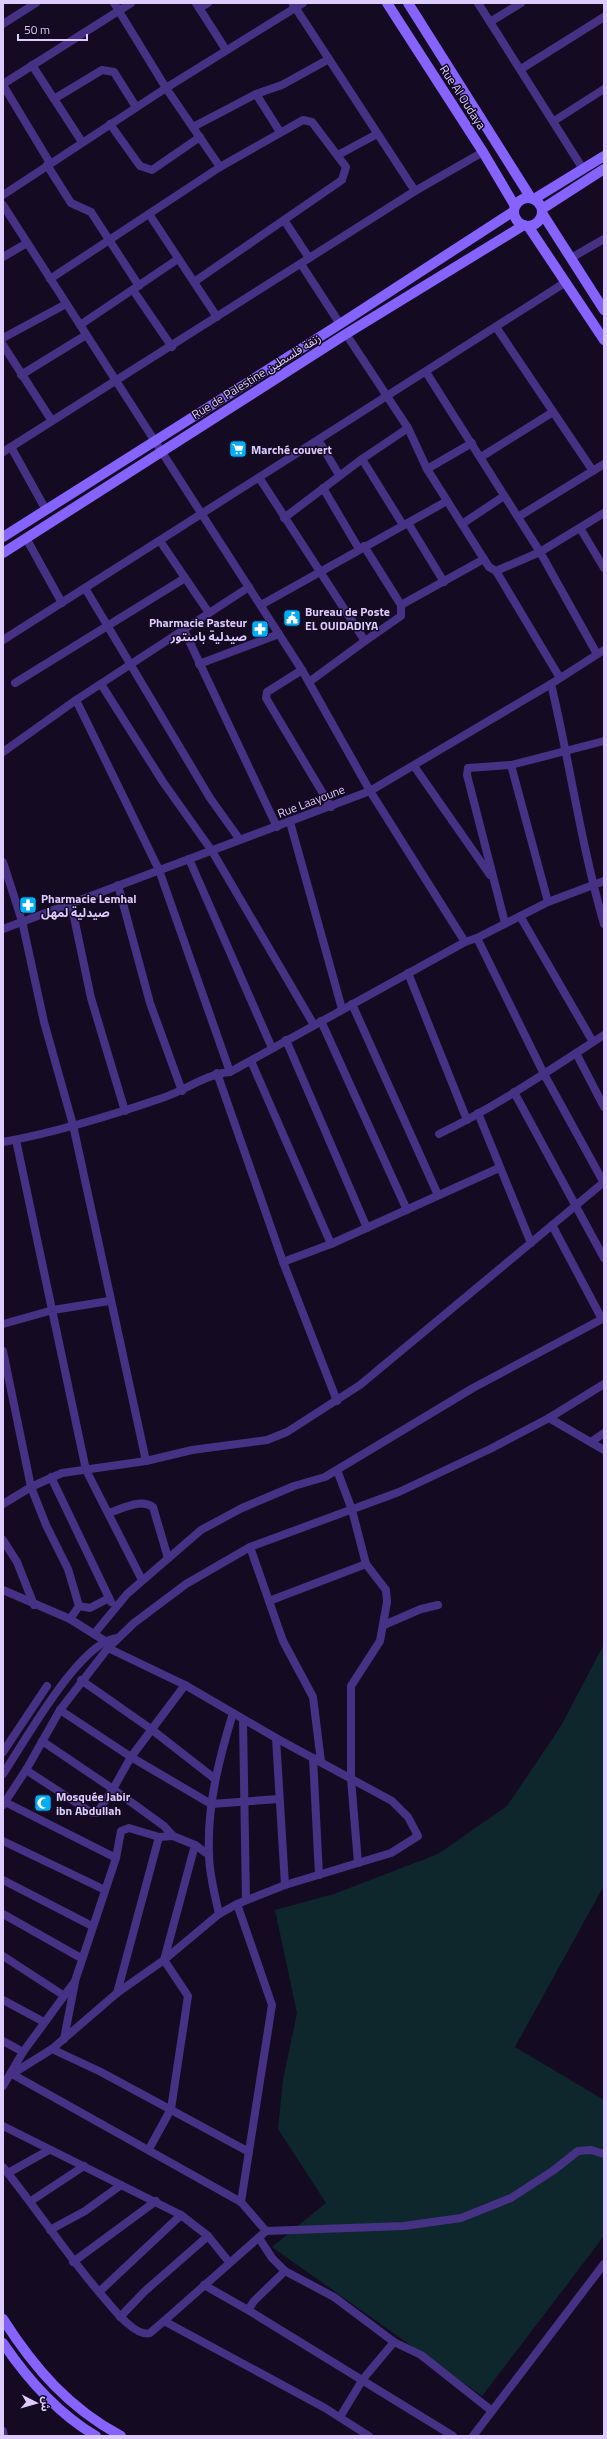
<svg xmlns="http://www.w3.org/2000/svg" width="607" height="2439" font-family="'Titillium Web','Noto Sans Arabic',sans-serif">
	<rect width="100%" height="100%" fill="#140b22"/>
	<path fill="#0e272c" d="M604,1644v246l-2,-1 -87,158 89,53v136l-122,160 -210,-149 54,-44 -48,-74 5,-49 14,-67 -22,-103 59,-16 104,-40 69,-48 54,-80z"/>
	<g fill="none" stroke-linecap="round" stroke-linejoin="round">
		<g stroke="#463285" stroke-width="8">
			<path d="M114,3l52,85 54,79"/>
			<path d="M196,3l30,47"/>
			<path d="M478,3l105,166"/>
			<path d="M293,4l122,187"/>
			<path d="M199,8l9,-5"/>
			<path d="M490,22l31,-19"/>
			<path d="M3,24l33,-21"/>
			<path d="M32,65l50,77"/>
			<path d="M521,69l83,-52"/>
			<path d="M3,84l128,-81"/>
			<path d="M3,85l47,78"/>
			<path d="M256,94l24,38"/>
			<path d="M54,99l48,-29 12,2 22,35"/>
			<path d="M554,121l50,-32"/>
			<path d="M110,124l30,42 12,4 48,-33"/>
			<path d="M193,127l63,-33 26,-9 47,-26"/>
			<path d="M338,155l39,-21"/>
			<path d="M47,165l24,38 20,9 48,74"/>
			<path d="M3,195l163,-107 137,-85"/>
			<path d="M3,205l299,465 68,121 95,151"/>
			<path d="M149,214l68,103"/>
			<path d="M284,220l25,38"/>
			<path d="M3,257l24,-14"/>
			<path d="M571,258l33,-19"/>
			<path d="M301,264l39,60"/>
			<path d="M50,279l170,-112 83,-47 9,2 34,45 -4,13 -148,102"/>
			<path d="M133,290l39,57"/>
			<path d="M80,325l98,-66"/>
			<path d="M496,327l97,144"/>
			<path d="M346,334l62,94"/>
			<path d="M3,338l63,-34"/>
			<path d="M3,345l49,76"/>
			<path d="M426,372l114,180 57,102"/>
			<path d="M21,375l65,-40"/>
			<path d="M319,441l20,34"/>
			<path d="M11,447l35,63"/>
			<path d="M3,452l412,-261 68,-39"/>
			<path d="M481,457l72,-45"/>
			<path d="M362,459l46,-31 19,41 62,98 7,4 44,-19 64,-39"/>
			<path d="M427,469l45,-26"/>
			<path d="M260,479l105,162 -56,41"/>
			<path d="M323,488l36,61"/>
			<path d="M518,517l86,-53"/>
			<path d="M284,518l78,-59 41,66"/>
			<path d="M408,523l36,59"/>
			<path d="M462,524l42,-28"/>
			<path d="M580,528l24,40"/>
			<path d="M26,538l36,65"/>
			<path d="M160,541l49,72"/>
			<path d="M364,546l37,59v11l-36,25"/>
			<path d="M496,571l64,107"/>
			<path d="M85,588l125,210 30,42"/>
			<path d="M261,605l186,-104"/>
			<path d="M401,605l83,-46"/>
			<path d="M184,630l93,197"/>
			<path d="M3,640l563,-358"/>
			<path d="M199,664l80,-30"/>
			<path d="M302,670l-35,22 -1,6 65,109"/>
			<path d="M15,683l170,-105"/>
			<path d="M101,684l62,98 49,69 102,174"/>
			<path d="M551,684c19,79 30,161 53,240"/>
			<path d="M76,700l83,170 71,202"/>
			<path d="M3,752l73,-52 173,-113"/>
			<path d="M511,765l37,137"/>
			<path d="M414,766l76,109"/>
			<path d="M290,822l52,187"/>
			<path d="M189,859l83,189"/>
			<path d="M3,862l19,59 22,101 29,103 73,336"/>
			<path d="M118,885l32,118 32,88"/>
			<path d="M71,903l20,95 34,113"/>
			<path d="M520,916l73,126"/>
			<path d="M505,923l-38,-148 1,-7 43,-3 93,-24"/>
			<path d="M3,929l367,-138 181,-107 53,-34"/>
			<path d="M477,938l67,136 60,109"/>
			<path d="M408,973l59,147"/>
			<path d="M352,1004l86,191"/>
			<path d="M321,1021l86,189"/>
			<path d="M286,1040l81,188"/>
			<path d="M576,1053l28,54"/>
			<path d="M251,1061l80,183"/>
			<path d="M217,1073l66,189 54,139"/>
			<path d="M514,1092l90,166"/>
			<path d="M478,1113l53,130"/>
			<path d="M439,1134c58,-28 111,-64 165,-99"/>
			<path d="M16,1140l70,330 56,110"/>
			<path d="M3,1142c55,-10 110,-27 162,-45 22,-8 42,-23 65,-25l235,-130 12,-4 71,-36 56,-21"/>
			<path d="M552,1225l50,94"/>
			<path d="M283,1262l48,-18 168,-76"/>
			<path d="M3,1324l50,-14 56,-9"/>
			<path d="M3,1351l28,136 15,38 22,44 11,37 11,2 19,-10"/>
			<path d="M549,1418l55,32"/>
			<path d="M591,1442l13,-9"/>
			<path d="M337,1470l15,40 14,54 20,26 1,12 -7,39 -29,45v93l7,84"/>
			<path d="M51,1477l60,125"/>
			<path d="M3,1504l28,-17 31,-14 84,-12 46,-11 75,-10 20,-8 73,-47 244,-203"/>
			<path d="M108,1513c14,-4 32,-15 45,-6l15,51"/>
			<path d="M3,1540l14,22 17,43"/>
			<path d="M250,1547l33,94 30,56 8,65"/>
			<path d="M3,1590l67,29 35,22"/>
			<path d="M269,1601l97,-37"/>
			<path d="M70,1619l9,-13"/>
			<path d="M384,1625l37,-16 17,-4"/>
			<path d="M94,1634l33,-40 74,-64 41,-22 52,-22 31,-9 148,-89 131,-70"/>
			<path d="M108,1648l77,37 91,53 116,63 16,16 10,19 -27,17 -106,32 -48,19 -18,10 -55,46 -47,33 -65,56 -40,25 229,128 25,29 138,-5 57,-8 50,-20 43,-28 24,-19 13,-1 13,4"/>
			<path d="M81,1680l70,49 64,50"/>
			<path d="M60,1710l71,47 80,47 68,-5"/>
			<path d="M243,1720l3,180"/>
			<path d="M276,1738l9,147"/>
			<path d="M42,1741l71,48 51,37 9,10 22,9 14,10"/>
			<path d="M3,1752l44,-66"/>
			<path d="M313,1758l6,117"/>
			<path d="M26,1770l66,43h5l16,-24 18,-32 54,-72"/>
			<path d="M3,1774c21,-31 78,-135 115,-136"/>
			<path d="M5,1802l111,56"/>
			<path d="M3,1805l23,-35 34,-60 48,-62 26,-25 52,-39 64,-37 149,-55 91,-43 59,-31 55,-34"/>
			<path d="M3,1841l102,49"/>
			<path d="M3,1880l89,46"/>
			<path d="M237,1904l35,101 -31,197"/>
			<path d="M3,1914l78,44"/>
			<path d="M219,1914c-4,-19 -10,-40 -10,-60 -2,-49 10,-95 24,-141"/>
			<path d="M3,1956l60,39"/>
			<path d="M117,1993l42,-156"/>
			<path d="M3,2000l41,22"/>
			<path d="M64,2039l11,-57"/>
			<path d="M3,2041l20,11"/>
			<path d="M52,2049l49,23 148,80"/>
			<path d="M3,2086l20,-34 52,-71 41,-123 5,-27 8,-3 30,9 14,-1"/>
			<path d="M3,2126l178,89 27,21 21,26"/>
			<path d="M149,2149l22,-40 17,-113 -24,-36 31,-115"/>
			<path d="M3,2167c33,41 62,85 96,125"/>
			<path d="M8,2173l41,-23"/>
			<path d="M31,2201l53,-35"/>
			<path d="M50,2230l35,-19 36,-26"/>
			<path d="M266,2231l-102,90 161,87 44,28"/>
			<path d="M259,2238l13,20 13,13 49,26 60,45 27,13 71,56"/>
			<path d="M73,2262l83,-61"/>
			<path d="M285,2271l-31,30 -6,9 205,126"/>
			<path d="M204,2285l44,25"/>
			<path d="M120,2317l25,-26 63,-55"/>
			<path d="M164,2321l-14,12c-16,5 -41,-30 -51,-41l82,-77"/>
			<path d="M340,2417l23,-38 31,-37"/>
			<path d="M3,2431l1,5"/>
			<path d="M473,2436l131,-172"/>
		</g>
		<g stroke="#8663ff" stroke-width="10">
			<path d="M387,3l96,149 32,54"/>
			<path d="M408,3l123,195"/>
			<circle cx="528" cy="212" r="14"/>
			<path d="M534,199l70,-43"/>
			<path d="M542,209l62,-40"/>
			<path d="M542,213l62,97"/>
			<path d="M528,226l76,114"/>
			<path d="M3,537l337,-213 174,-113"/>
			<path d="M3,553l343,-219 178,-109"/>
			<path d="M3,2319c31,49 66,89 118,117"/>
			<path d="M3,2343c25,37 54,70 93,93"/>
		</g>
	</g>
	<defs>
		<symbol id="supermarket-square" viewBox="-11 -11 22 22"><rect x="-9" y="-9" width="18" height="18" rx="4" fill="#00adf7" stroke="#140b22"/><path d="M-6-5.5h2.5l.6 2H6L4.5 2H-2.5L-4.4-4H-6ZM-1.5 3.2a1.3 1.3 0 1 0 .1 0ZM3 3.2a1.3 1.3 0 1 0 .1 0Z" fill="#fff"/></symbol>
		<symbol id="civic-square" viewBox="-11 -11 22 22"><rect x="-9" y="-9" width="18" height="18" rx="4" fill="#00adf7" stroke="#140b22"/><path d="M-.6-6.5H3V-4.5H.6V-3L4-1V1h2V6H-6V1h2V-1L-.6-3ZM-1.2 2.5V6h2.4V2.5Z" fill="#fff"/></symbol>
		<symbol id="pharmacy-square" viewBox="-11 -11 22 22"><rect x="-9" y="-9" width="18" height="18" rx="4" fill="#00adf7" stroke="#140b22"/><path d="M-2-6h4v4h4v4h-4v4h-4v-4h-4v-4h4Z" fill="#fff"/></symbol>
		<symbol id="mosque-square" viewBox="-11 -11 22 22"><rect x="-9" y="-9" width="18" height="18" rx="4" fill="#00adf7" stroke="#140b22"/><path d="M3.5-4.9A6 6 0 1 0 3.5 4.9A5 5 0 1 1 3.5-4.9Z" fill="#fff"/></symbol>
	</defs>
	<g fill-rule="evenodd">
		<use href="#supermarket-square" x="228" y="439" width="20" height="20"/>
		<use href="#civic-square" x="282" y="608" width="20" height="20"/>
		<use href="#pharmacy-square" x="250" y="619" width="20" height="20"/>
		<use href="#pharmacy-square" x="18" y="895" width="20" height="20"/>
		<use href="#mosque-square" x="33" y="1793" width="20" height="20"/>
	</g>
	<g text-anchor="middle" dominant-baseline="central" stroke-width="3" stroke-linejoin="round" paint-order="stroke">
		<g font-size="12" fill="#dcccff" stroke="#140b22">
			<text transform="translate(463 97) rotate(57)">Rue Al Oudaya</text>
			<text transform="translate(256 376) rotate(-32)">Rue de Palestine زنقة فلسطين</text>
			<text transform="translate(311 801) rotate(-21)">Rue Laayoune</text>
		</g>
		<g font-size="12" font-weight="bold" fill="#dcccff" stroke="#140b22" text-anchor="start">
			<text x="251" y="449">Marché couvert</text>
			<text x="305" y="611">Bureau de Poste<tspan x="305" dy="14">EL OUIDADIYA</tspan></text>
			<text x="247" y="622" text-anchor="end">Pharmacie Pasteur<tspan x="247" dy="14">صيدلية باستور</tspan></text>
			<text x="41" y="898">Pharmacie Lemhal<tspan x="41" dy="14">صيدلية لمهل</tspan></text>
			<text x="56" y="1796">Mosquée Jabir<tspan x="56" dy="14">ibn Abdullah</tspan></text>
		</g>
	</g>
	<rect width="607" height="2439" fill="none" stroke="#dcccff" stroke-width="8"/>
	<g transform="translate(36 2403) rotate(96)" stroke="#140b22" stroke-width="3" paint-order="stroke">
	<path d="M0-3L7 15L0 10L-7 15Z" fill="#dcccff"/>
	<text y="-6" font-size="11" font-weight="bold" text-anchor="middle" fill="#dcccff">ش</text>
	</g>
	<path d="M18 34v6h69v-6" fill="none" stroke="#dcccff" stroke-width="2"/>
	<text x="24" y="34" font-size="12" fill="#dcccff" stroke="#140b22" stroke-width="3" paint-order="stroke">50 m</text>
</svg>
